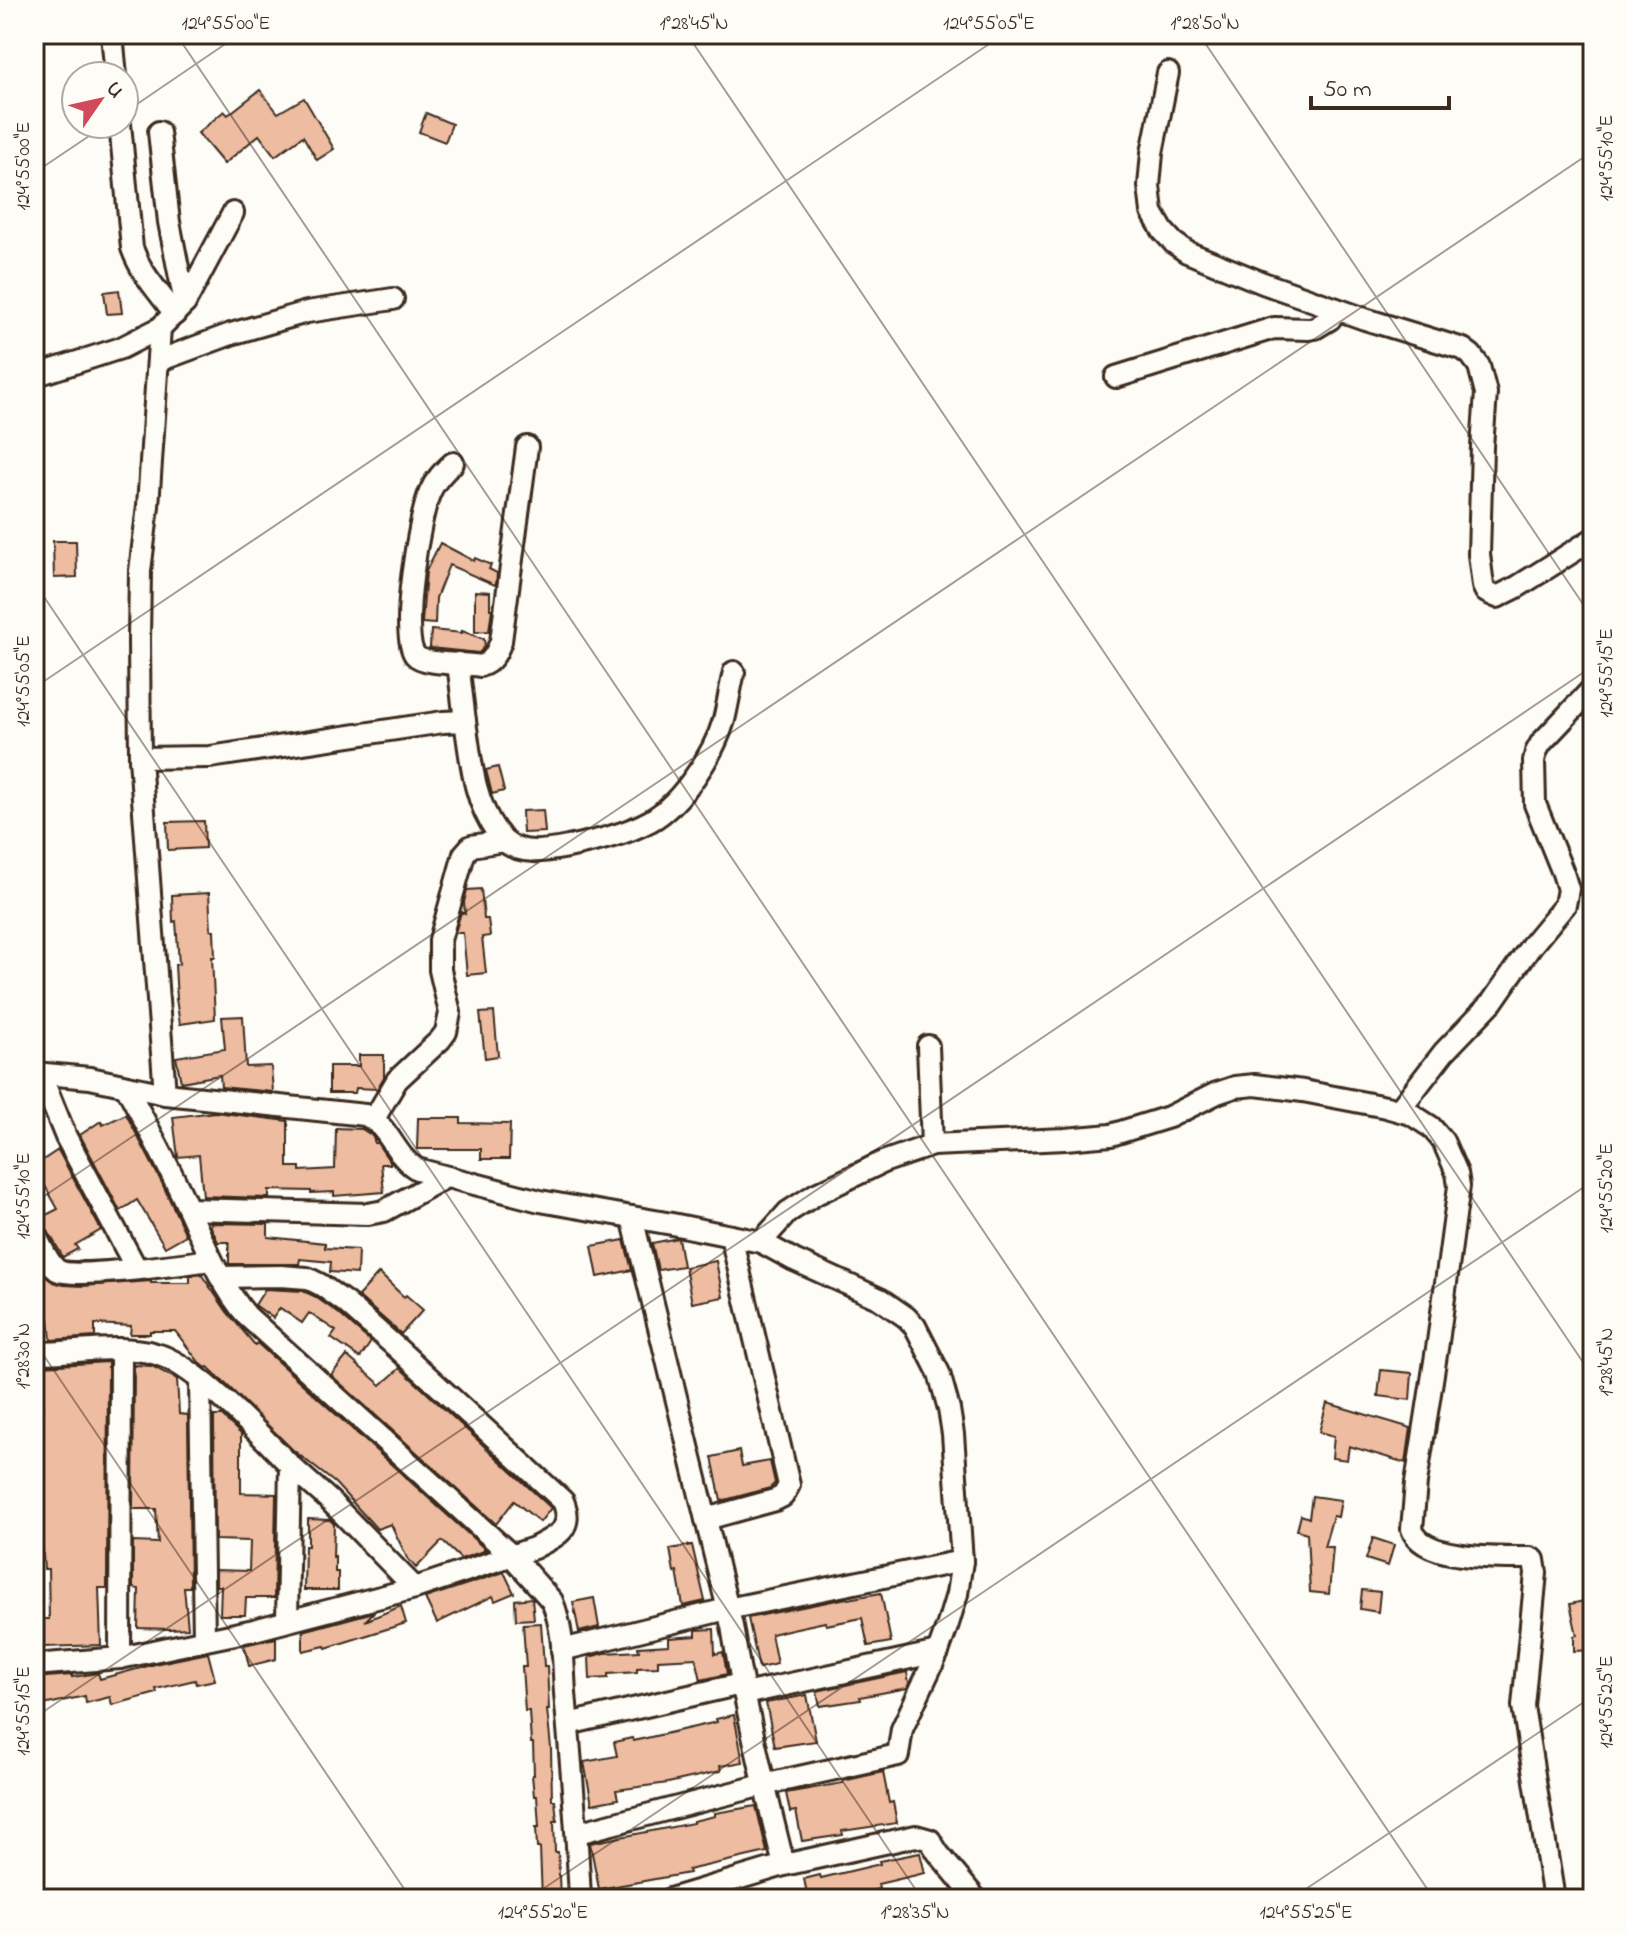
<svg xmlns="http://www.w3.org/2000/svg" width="1627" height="1933" font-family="'Indie Flower',sans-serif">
	<rect width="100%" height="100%" fill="#fdfcf7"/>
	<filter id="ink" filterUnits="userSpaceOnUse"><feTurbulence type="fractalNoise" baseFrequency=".0125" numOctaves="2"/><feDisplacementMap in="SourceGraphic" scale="16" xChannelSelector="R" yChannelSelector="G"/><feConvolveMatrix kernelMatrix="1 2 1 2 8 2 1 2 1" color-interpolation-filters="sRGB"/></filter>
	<g filter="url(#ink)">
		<g fill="#eebca0" stroke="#3b2a1e" stroke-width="2">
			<path d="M260,90l18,23 26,-15 30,51 -17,11 -14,-24 -28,20 -16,-21 -35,29 -26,-31 26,-22 4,4z"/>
			<path d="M426,113l26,11 -7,18 -26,-10z"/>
			<path d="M119,290l3,23 -15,1 -3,-22z"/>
			<path d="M53,541h23l1,36 -23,1z"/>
			<path d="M440,543l34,18 1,-3 16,7 -2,4 8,4 -1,10 -1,2 -46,-20 -13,33 -1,26 -13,-1 4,-52z"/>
			<path d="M475,591l15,1v17h2l-3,22 -14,1z"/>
			<path d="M431,630l31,3v-2l22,8 1,7 -6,7 -49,-5z"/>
			<path d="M498,767l6,24 -12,3 -6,-24z"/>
			<path d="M543,810l2,22 -22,1 -1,-22z"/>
			<path d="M204,821l1,27 -37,2 -1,-28z"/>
			<path d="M481,889l3,30h4l2,17 -8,1 4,36 -19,2 -4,-42h-8l6,-21 4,2 -1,-12 3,-12z"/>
			<path d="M209,893l2,37h3l1,27h-3l3,62 -35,5 -4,-25h1l-2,-34 4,-1 -3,-43 -3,1 -1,-27z"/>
			<path d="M494,1012l4,44 -13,2 -5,-45z"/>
			<path d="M243,1016l3,51 25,-1 2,26 -52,-5 -1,-12 -39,7 -5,-25 49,-8 -3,-32z"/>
			<path d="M359,1055h25v22l-7,12 -21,-1 -1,5h-26v-27h30z"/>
			<path d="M215,1112l73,9v46h12v4l35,-2 1,-41 26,1 9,6 3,4v4h3l13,19v2h-9l3,28 -50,4v-4l-23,1v-2l-42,-1v8l-66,-2 -4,-41 -21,2 -5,-40z"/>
			<path d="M126,1114l36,69 24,52 -21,12 -28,-47 -17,11 -40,-76 21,-14 2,4z"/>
			<path d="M418,1118h43v5l49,1 -1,35h-28v-10h-64z"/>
			<path d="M58,1150l43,80 -26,15 3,4 -15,8 -18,-31 -9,-6 22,-11 -14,-25 -10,5v-23z"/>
			<path d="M211,1223l57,1v13l57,6v5l33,2 -1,24 -27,-2 1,-10 -31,-3 -1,5h-70v-22h-11l-7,-15z"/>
			<path d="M678,1238l5,28 -25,4 -6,-27z"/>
			<path d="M624,1240l8,30 -34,7 -6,-31z"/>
			<path d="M716,1261l7,36 -31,6 -7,-36z"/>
			<path d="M379,1273l25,24 2,-2 17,15 -22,24 -43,-38z"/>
			<path d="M201,1274l26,38 28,33 2,-2 229,207 -25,9 -19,-18 -26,27 -9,-10 -16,-34 -14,5 -42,-46 -42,-33 -59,-58 -26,-25 -2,1 -7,-6 -24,-31h-25v3h-20l1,-8 -36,-2v13l-44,3 -2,-22 -15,10v-52h11l8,6 11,3 19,1 68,-5v2h39v-7z"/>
			<path d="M265,1289l38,2 11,5 24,17 33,29 -11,16 -29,-20 5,-7 -27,-18 -7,10 -22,-15 -7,10 -18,-13z"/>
			<path d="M347,1356l34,29 19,-17 151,140 -11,14 -26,-21 -18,23 -165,-149z"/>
			<path d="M108,1362l-1,226h-8l2,57 -57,2v-28h5l-1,-50h-4l-7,-98 2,-1 -1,-40h5l-1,-64z"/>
			<path d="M134,1365l18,1 25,13 2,35 9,1 2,172h-6l4,41 -19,1 -31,-1 1,-39 -6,-1v-46l25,1 -2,-34h-23z"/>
			<path d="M1381,1370l31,3 -2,27 -32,-4z"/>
			<path d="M1327,1403l84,25 -5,35 -57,-17 -2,14 -15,-2 2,-22 -15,-4z"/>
			<path d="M214,1416h8l19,18v59l35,1 -2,104h-28l-1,17h-25l1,-29h-5v-16l33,1 1,-30 -35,-1z"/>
			<path d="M739,1451l3,15 28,-5 5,22 -5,5 -49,13 -9,-44z"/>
			<path d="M1312,1496l29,4 -3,17 -5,-1 -9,31h9l-4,47 -19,-2 -3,-59 -10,-3 4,-15 8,3z"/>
			<path d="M308,1519l22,1 4,4 -1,33 2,-1v16h3v18h-34l1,-44h3z"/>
			<path d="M1373,1538l21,7 -6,21 -22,-7z"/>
			<path d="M692,1545l13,56 -22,5 -6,-35 -3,1 -4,-23z"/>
			<path d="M504,1572l10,21 -19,8 -2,-5 -56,27 -12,-25z"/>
			<path d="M1362,1590l18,2 -2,20 -18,-3z"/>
			<path d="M881,1593l10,49 -23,4 -6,-28 -36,7 -1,-3 -33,7 -21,5 6,30 -18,4 -11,-50 99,-20 1,1z"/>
			<path d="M532,1598l2,21 -18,1 -1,-20z"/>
			<path d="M594,1598l5,29 -20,5 -6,-30z"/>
			<path d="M1593,1599v51l-19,1v-15l3,-1 -7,-31z"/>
			<path d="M401,1606l5,17 -80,25 -1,-2 -22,5v-20l71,-19 -9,9z"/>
			<path d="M541,1623l3,43h3l2,44h-2l4,38 1,52h3l2,21h-3l1,31h3l2,47h-18l-2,-51h-3l-1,-21h3l-2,-31h-3l-2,-21h2l-1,-32h-2l-2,-32h-4l-3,-44h4l-3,-43z"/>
			<path d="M714,1629l1,25 8,-2 4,22 -26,6 -5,-22 -38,2v7l-21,1v4l-29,2v4l-18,1 -1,-22 16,-4 34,-2 -1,-4 31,-2v-7l27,-2v-6z"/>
			<path d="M276,1638v21l-27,7 -5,-21z"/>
			<path d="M208,1653l7,27 -19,4 -1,-4 -39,9 1,4 -45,12 -2,-8 -24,6 -1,-7 -51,11v-29l38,-3v2l26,-4 2,6 59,-16z"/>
			<path d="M907,1672l2,11 -2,5 -47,9 1,3 -41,6 -3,-15z"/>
			<path d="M807,1695l9,46 -41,6 -9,-44z"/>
			<path d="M734,1715l9,47 -23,4 1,5 -53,12 -52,7 2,9 -26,5 -8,-42 33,-6 -3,-14 18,-4 1,3 84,-19 -1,-3z"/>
			<path d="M883,1772l6,31 4,-1 4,21 -55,8 1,4 -41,6 -6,-30 -6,1 -4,-19 57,-10v-2z"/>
			<path d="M756,1806l11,46 -79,18 1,3 -90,16 -9,-46 103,-20v-2l22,-5v-3z"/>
			<path d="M920,1853l5,20 -47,11 1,5 -27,7 1,3h-45l-4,-20 16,-4 1,3 59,-14 -1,-3z"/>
		</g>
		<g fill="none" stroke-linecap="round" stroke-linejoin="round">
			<defs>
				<g id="street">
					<path d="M112,34l4,42"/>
					<path d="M1168,73l-16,80 -3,33 3,26 11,19 11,12 13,9 76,31 102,36 98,30 8,6 8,11 7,27 -4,54 -3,107 4,32 3,6 11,5 20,-10 76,-48"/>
					<path d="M120,124l12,124c9,26 27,44 43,66"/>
					<path d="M159,132l10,90 16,81"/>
					<path d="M160,328l-12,178 -8,65 -1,69 1,118 25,336"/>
					<path d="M158,361l73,-27 76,-22 86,-13"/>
					<path d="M34,376l87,-28 39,-20 25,-25 48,-90"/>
					<path d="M1116,377l158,-49 35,1 6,-1 15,-9 6,-10"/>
					<path d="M453,463c-10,9 -18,17 -23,29 -11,25 -31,142 -15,163 8,10 50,8 65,11 12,-3 17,-14 21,-25l26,-194"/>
					<path d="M465,721c6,38 8,78 31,110 3,3 5,7 8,10 18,15 43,10 64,6 28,-6 56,-12 82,-26 31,-17 64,-67 74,-101 4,-16 6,-32 10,-48"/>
					<path d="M140,758l70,-1 233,-35 22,-1 -7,-58"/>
					<path d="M928,1046l4,99"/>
					<path d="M34,1073l56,5 75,16 200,21c25,11 29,41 52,54l123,32 132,23 89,18 33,18 86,39 26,18 9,9 24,47 10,36 4,25 9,127 -5,33 -9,30 -10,28 -36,77 -4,26 -135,30 -186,48"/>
					<path d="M40,1073l26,64 70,131"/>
					<path d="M126,1086c21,40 43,80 62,122 17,37 32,76 59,108l264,239 41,46c12,28 11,63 13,92 6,69 12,137 15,206"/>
					<path d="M1399,1110l45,-58 48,-50 39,-56 34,-41 3,-16 -5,-16 -28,-69 -1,-43 2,-9 5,-9 52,-55"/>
					<path d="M374,1119l23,-39 43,-40 6,-8 4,-19 -10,-43v-30l24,-86 7,-8 33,-5"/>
					<path d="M189,1209l179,5 16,-3 62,-34"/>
					<path d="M632,1217l100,409c13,81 32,160 52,239"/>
					<path d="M34,1233c7,11 13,29 23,37 14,10 130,-7 154,-10"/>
					<path d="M761,1242l27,-30 28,-18 67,-32 49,-17 133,-6 46,-4 58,-18 48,-24 18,-6 20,-2 48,6 83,16 25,7 20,13 12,14 14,32 2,13 -21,156 -22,141 -4,46c10,32 90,29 118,29l4,2 2,13 -13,133 31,193"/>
					<path d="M34,1353c40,1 83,-10 122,1 39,10 102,79 132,109 13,13 27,24 41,37 29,29 57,59 86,88l119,-40c22,-12 41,-18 29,-47l-166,-153 -51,-45 -25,-18 -14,-7 -26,-2 -61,1"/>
					<path d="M200,1380l4,260"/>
					<path d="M706,1519l69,-19 8,-4 6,-11 -58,-249"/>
					<path d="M287,1620l3,-155"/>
					<path d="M562,1650l165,-41 235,-48"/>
					<path d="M120,1658l1,-309"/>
					<path d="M34,1665l86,-7 134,-28 161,-42"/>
					<path d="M744,1694l194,-42"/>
					<path d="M568,1724l173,-40"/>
					<path d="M670,1899l114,-34 132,-29 14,4 8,13 38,46"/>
				</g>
			</defs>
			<use href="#street" stroke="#3b2a1e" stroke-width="26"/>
			<use href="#street" stroke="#fdfcf7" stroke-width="20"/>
		</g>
	</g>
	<path fill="none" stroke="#3b2a1e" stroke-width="2" stroke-opacity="0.45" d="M176,34l1258,1865M687,34l906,1343M1199,34l394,585M124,113l116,-79M34,173l73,-49M34,582l888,1317M34,688l970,-654M34,1203l1559,-1052M34,1341l377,558M34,1718l1559,-1052M528,1899l1065,-718M1291,1899l302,-203"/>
	<rect width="1627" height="1933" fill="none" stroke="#fdfcf7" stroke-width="88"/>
	<g transform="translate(100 100) rotate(56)"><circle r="38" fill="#fdfcf7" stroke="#afa8a0" stroke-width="2"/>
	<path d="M0-6L14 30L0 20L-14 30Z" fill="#d1495b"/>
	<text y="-12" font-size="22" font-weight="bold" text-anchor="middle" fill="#3b2a1e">U</text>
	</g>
	<path d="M1311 96v12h138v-12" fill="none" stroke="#3b2a1e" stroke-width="4"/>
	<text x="1323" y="96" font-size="24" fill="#3b2a1e" stroke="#fdfcf7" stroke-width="6" paint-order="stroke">50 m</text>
	<rect x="44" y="44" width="1539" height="1845" fill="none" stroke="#3b2a1e" stroke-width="3"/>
	<g font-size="20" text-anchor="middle" fill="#3b2a1e">
		<text x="226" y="29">124°55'00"E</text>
		<text x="694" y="29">1°28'45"N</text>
		<text x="989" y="29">124°55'05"E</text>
		<text x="1205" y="29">1°28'50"N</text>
		<text transform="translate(1605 158) rotate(-90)" y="7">124°55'10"E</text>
		<text transform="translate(22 166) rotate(-90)" y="7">124°55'00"E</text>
		<text transform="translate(1605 673) rotate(-90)" y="7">124°55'15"E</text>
		<text transform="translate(22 681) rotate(-90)" y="7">124°55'05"E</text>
		<text transform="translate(1605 1188) rotate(-90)" y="7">124°55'20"E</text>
		<text transform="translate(22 1196) rotate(-90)" y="7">124°55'10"E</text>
		<text transform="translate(22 1356) rotate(-90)" y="7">1°28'30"N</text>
		<text transform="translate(1605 1362) rotate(-90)" y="7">1°28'45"N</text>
		<text transform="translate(1605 1702) rotate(-90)" y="7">124°55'25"E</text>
		<text transform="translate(22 1711) rotate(-90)" y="7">124°55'15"E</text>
		<text x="543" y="1918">124°55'20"E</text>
		<text x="915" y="1918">1°28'35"N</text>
		<text x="1306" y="1918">124°55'25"E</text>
	</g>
</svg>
